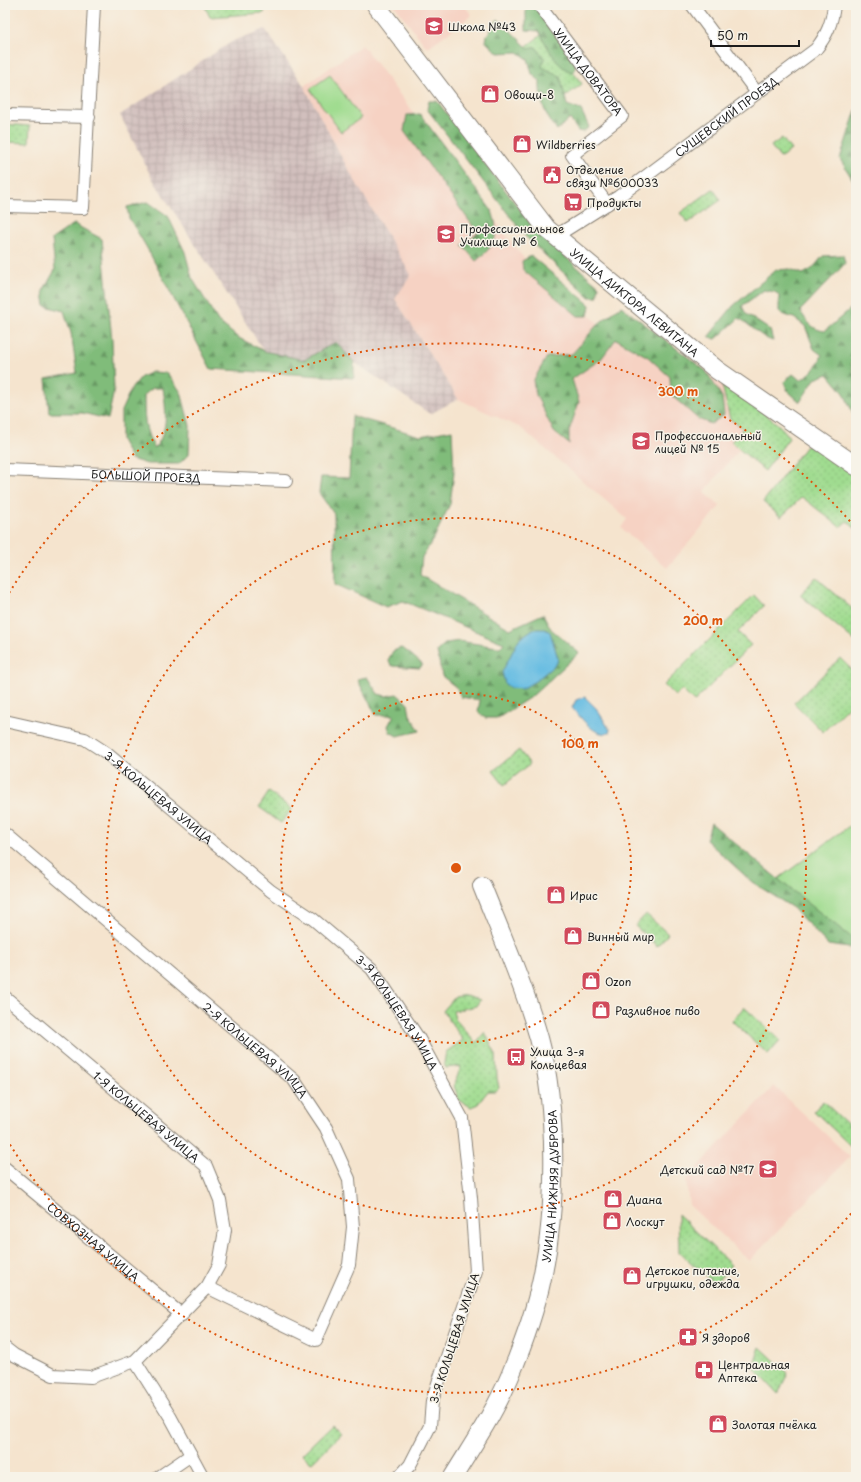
<svg xmlns="http://www.w3.org/2000/svg" width="861" height="1482" font-family="'Playpen Sans',sans-serif">
	<defs>
		<pattern id="industrial-grid" width="8" height="8" patternUnits="userSpaceOnUse"><rect width="8" height="8" fill="#d1bfbd"/><path d="M0 4h8M4 0v8" fill="none" stroke="#b3a4a2"/></pattern>
		<pattern id="grass-dots" width="8" height="8" patternUnits="userSpaceOnUse"><rect width="8" height="8" fill="#a0dc90"/><path d="M2 2h.1M6 6h.1" fill="none" stroke="#89bc7c" stroke-width="1.8" stroke-linecap="round"/></pattern>
		<pattern id="forest-firs" width="22" height="20" patternUnits="userSpaceOnUse"><rect width="22" height="20" fill="#80bc7a"/><path d="M5 1l3.5 6h-7zM16 11l3.5 6h-7z" fill="#689863"/></pattern>
	</defs>
	<rect width="100%" height="100%" fill="#f7f3e8"/>
	<filter id="ink" filterUnits="userSpaceOnUse"><feTurbulence type="fractalNoise" baseFrequency=".025" numOctaves="2"/><feDisplacementMap in="SourceGraphic" scale="8" xChannelSelector="R" yChannelSelector="G"/><feConvolveMatrix kernelMatrix="1 2 1 2 8 2 1 2 1" color-interpolation-filters="sRGB"/></filter>
	<filter id="wash" filterUnits="userSpaceOnUse"><feTurbulence type="fractalNoise" baseFrequency=".012" numOctaves="4" result="noise"/><feDisplacementMap in="SourceGraphic" scale="16" xChannelSelector="R" yChannelSelector="G"/><feGaussianBlur stdDeviation="0.9" result="paint"/><feColorMatrix in="noise" values="0 0 0 0 0 0 0 0 0 0 0 0 0 0 0 0 0 1.4 0 .05"/><feComposite in="paint" operator="in"/></filter>
	<g filter="url(#wash)">
		<rect width="100%" height="100%" fill="#f5e4ce"/>
		<g fill="#f6d2c3">
			<path d="M394,5h70l8,10 -45,33z"/>
			<path d="M362,45l163,215 78,67 66,19 98,70 -63,76 16,14 -53,62 -46,-40 6,-9 -106,-91 -63,-29 -63,-100 -47,-130 -44,-83z"/>
			<path d="M774,1086l76,71 -101,104 -60,-56 -3,-25z"/>
		</g>
		<path fill="url(#industrial-grid)" d="M265,29l39,57 44,83 63,106 -16,24 63,100 -28,15 -76,-52 -18,-20 -32,18 -40,-9 -112,-173 -32,-63 113,-74z"/>
		<g fill="url(#grass-dots)" stroke="#5e7c56">
			<path d="M204,5h62l-2,8 -54,4z"/>
			<path d="M544,33l38,51 -20,15 -38,-51z"/>
			<path d="M5,124l25,2 -1,17 -24,-1z"/>
			<path d="M782,138l9,12 -11,8 -9,-12z"/>
			<path d="M713,189l8,11 -33,23 -8,-10z"/>
			<path d="M722,385c14,10 63,39 67,53l-24,33 -34,-29 12,-14 -13,-9z"/>
			<path d="M806,446l14,1 36,27v55l-9,-8 -7,6 -38,-30 -21,20 -18,-15z"/>
			<path d="M816,577l40,35v30l-56,-47z"/>
			<path d="M754,595l10,11 -26,26 13,13 -57,57 -12,-12 -7,6 -11,-11z"/>
			<path d="M840,658l16,16v25l-33,33 -29,-29z"/>
			<path d="M519,750l11,14 -26,21 -11,-14z"/>
			<path d="M269,792l23,17 -11,14 -22,-16z"/>
			<path d="M646,914l22,20 -11,12 -22,-20z"/>
			<path d="M467,995l13,5 -4,6 -23,5 2,8 21,24 9,-11 11,23 1,23 2,10 -3,3h-8l-11,14 -6,2 -12,-7 -5,-14 7,-20 -15,2 -2,-5 2,-11 17,-12 -20,-29 12,-14z"/>
			<path d="M744,1007l36,33 -12,14 -36,-33z"/>
			<path d="M823,1101l33,31v19l-42,-40z"/>
			<path d="M678,1214l53,51 -16,19 -36,-32z"/>
			<path d="M760,1347l28,26 -10,21 -25,-27z"/>
			<path d="M332,1425l9,9 -30,29 -9,-9z"/>
		</g>
		<g fill="url(#forest-firs)" stroke="#4e6c4b" fill-rule="evenodd">
			<path d="M530,5l9,4 37,55 -2,8c-16,-1 -28,-28 -35,-41l-13,-1v-22z"/>
			<path d="M498,19l31,30 7,-2 8,11 -2,9 18,9 7,29 14,5 8,17 -6,5 -5,-1 -8,-12 -13,11c-12,-14 -18,-31 -17,-49l-8,-7 -4,-15 -10,-7 -20,1 -12,-11 1,-7z"/>
			<path d="M429,101h8l100,131 62,54 -2,11h-8l-63,-60 -99,-128z"/>
			<path d="M856,110v75l-16,-26z"/>
			<path d="M420,114l72,97c8,24 4,34 -16,50l-14,-16 16,-12 -74,-102 3,-16z"/>
			<path d="M148,202l20,14 17,36 7,26 26,43 19,16 27,14 40,9 32,-18 18,20v16l-143,-9 -64,-121 -18,-30 -2,-11z"/>
			<path d="M74,224l28,15 10,101 2,50 -6,29 -26,-6h-33l-3,-34 31,-6 -6,-40 -7,-22 -19,-5 -2,-15 12,-21 -3,-31z"/>
			<path d="M843,255l2,8 -4,5 -41,43c7,10 12,19 25,20l31,-27v26l-2,4 2,6v21l-3,-2 -2,4 5,17v40l-12,-27 -16,-19 -13,5 -15,23 -12,-11 -4,-9 9,-8 7,6c10,-5 18,-14 22,-25l-8,-6 -9,-23 -11,-8 -10,-3 -5,-4v-15l-4,-4 -11,-2 -22,16 4,8 24,16 3,11c-10,-2 -24,-17 -34,-23l-23,21 -4,-1 -3,-2 24,-30 43,-36 14,-1 13,5 9,-5 11,-13z"/>
			<path d="M531,256l59,49 -2,11h-10l-55,-46 -1,-9z"/>
			<path d="M621,306l85,65 16,26 2,18 -13,9 -13,-5 -27,-24 -1,-18 -22,-20 -32,-18 -15,20 -29,20 7,23 -10,29v13l-15,-12 -18,-37 -3,-14 14,-24 25,-3 25,-29z"/>
			<path d="M152,372l15,1 14,19 9,34 -1,28 -10,10h-32l-16,-5 -10,-19v-29l10,-22 10,-12zM153,388h10c3,21 6,42 -8,60 -11,-15 -11,-35 -11,-53z"/>
			<path d="M352,416l68,20 32,-6 2,42 -4,32 -16,34 -12,19 -2,18 90,54 33,-15 8,15 28,24 -47,43 -34,22h-13l-7,-6 2,-12 -19,-3 -4,-9 -15,-12 -5,-25 9,-8 13,-2 38,6h3l4,-4 -101,-42 -17,6 -51,-23 -1,-70 -15,-21 2,-16 28,1z"/>
			<path d="M401,648l7,4 15,13 -3,3 -28,-2 -4,-6 5,-9z"/>
			<path d="M367,677l11,17 8,2 11,-2 11,10 2,11 10,16 -23,5 -7,-4 -2,-6 6,-11h-18l-19,-36z"/>
			<path d="M711,823l67,56 78,62v8l-28,-4 -35,-37 -41,-26 -46,-42z"/>
		</g>
		<g fill="#a0dc90" stroke="#5e7c56">
			<path d="M330,75l31,43 -20,14 -31,-43z"/>
			<path d="M856,821v120l-78,-62z"/>
		</g>
		<g fill="#65bce2" stroke="#406c7f">
			<path d="M533,629h12l5,3 8,26 -1,5 -20,17 -15,9 -12,-1 -5,-4 -3,-12 17,-33z"/>
			<path d="M585,697l11,11 14,22 -1,3c-15,4 -27,-15 -37,-25l4,-8z"/>
		</g>
	</g>
	<g filter="url(#ink)">
		<g fill="none" stroke-linecap="round" stroke-linejoin="round">
			<defs>
				<g id="street">
					<path id="s1" d="M539,5l83,111 -50,39 35,49"/>
					<path d="M692,5l65,88"/>
					<path d="M5,115l84,2"/>
					<path d="M5,206l78,2 11,-203"/>
					<path id="s2" d="M556,236l62,-39 198,-148c11,-14 16,-26 18,-44"/>
					<path id="s3" d="M5,470l281,11"/>
					<path id="s4" d="M5,721l80,18 20,13 166,139 42,28 59,50 47,70 43,79 9,80 5,73 -44,130 -2,25 -20,39 -11,12"/>
					<path id="s5" d="M5,834l289,246 32,48 23,51 4,48 -4,38 -33,75 -109,-53"/>
					<path id="s6" d="M5,997l201,169 14,34 5,30 -6,35 -12,22 -72,74 -44,16 -38,-2 -39,-20 -9,-7"/>
					<path id="s7" d="M5,1168l177,147"/>
					<path d="M135,1361l36,57 32,59"/>
					<path d="M159,1477l32,-22"/>
				</g>
				<g id="secondary">
					<path id="s8" d="M376,5l171,224 170,141 139,96"/>
					<path id="s9" d="M453,1477c20,-33 42,-65 57,-101 13,-31 25,-64 32,-98 15,-70 16,-170 -3,-240 -15,-52 -37,-102 -57,-152"/>
				</g>
			</defs>
			<use href="#street" stroke="#888075" stroke-width="14"/>
			<use href="#secondary" stroke="#888075" stroke-width="20"/>
			<use href="#street" stroke="#fff" stroke-width="12"/>
			<use href="#secondary" stroke="#fff" stroke-width="18"/>
		</g>
	</g>
	<g fill="none" stroke="#de560d" stroke-width="2" stroke-dasharray="2 4">
		<circle cx="456" cy="868" r="175"/>
		<circle cx="456" cy="868" r="350"/>
		<path d="M855 1209A525 525 0 0 1 6 1138M6 598A525 525 0 0 1 855 527"/>
	</g>
	<defs>
		<symbol id="school-square" viewBox="-11 -11 22 22"><rect x="-9" y="-9" width="18" height="18" rx="4" fill="#d1495b" stroke="#f7f3e8"/><path d="M0-5L7-2L0 1L-7-2ZM-4 1L0 2.5L4 1V4Q0 6-4 4Z" fill="#fff"/></symbol>
		<symbol id="shop-square" viewBox="-11 -11 22 22"><rect x="-9" y="-9" width="18" height="18" rx="4" fill="#d1495b" stroke="#f7f3e8"/><path d="M-5-2.5h2.3a2.7 3.5 0 0 1 5.4 0H5L5.5 6h-11ZM-1.5-2.5h3a1.5 2.3 0 0 0-3 0Z" fill="#fff"/></symbol>
		<symbol id="civic-square" viewBox="-11 -11 22 22"><rect x="-9" y="-9" width="18" height="18" rx="4" fill="#d1495b" stroke="#f7f3e8"/><path d="M-.6-6.5H3V-4.5H.6V-3L4-1V1h2V6H-6V1h2V-1L-.6-3ZM-1.2 2.5V6h2.4V2.5Z" fill="#fff"/></symbol>
		<symbol id="supermarket-square" viewBox="-11 -11 22 22"><rect x="-9" y="-9" width="18" height="18" rx="4" fill="#d1495b" stroke="#f7f3e8"/><path d="M-6-5.5h2.5l.6 2H6L4.5 2H-2.5L-4.4-4H-6ZM-1.5 3.2a1.3 1.3 0 1 0 .1 0ZM3 3.2a1.3 1.3 0 1 0 .1 0Z" fill="#fff"/></symbol>
		<symbol id="university-square" viewBox="-11 -11 22 22"><rect x="-9" y="-9" width="18" height="18" rx="4" fill="#d1495b" stroke="#f7f3e8"/><path d="M0-5L7-2L0 1L-7-2ZM-4 1L0 2.5L4 1V4Q0 6-4 4Z" fill="#fff"/></symbol>
		<symbol id="bus-square" viewBox="-11 -11 22 22"><rect x="-9" y="-9" width="18" height="18" rx="4" fill="#d1495b" stroke="#f7f3e8"/><path d="M-5-6H5V4H4V6H2V4H-2V6H-4V4H-5ZM-3.5-4V0h7V-4ZM-3.5 1.2v1.5H-2V1.2ZM2 1.2v1.5H3.5V1.2Z" fill="#fff"/></symbol>
		<symbol id="pharmacy-square" viewBox="-11 -11 22 22"><rect x="-9" y="-9" width="18" height="18" rx="4" fill="#d1495b" stroke="#f7f3e8"/><path d="M-2-6h4v4h4v4h-4v4h-4v-4h-4v-4h4Z" fill="#fff"/></symbol>
	</defs>
	<g fill-rule="evenodd">
		<use href="#school-square" x="423" y="15" width="22" height="22"/>
		<use href="#shop-square" x="479" y="83" width="22" height="22"/>
		<use href="#shop-square" x="511" y="133" width="22" height="22"/>
		<use href="#civic-square" x="541" y="164" width="22" height="22"/>
		<use href="#supermarket-square" x="562" y="191" width="22" height="22"/>
		<use href="#university-square" x="435" y="223" width="22" height="22"/>
		<use href="#university-square" x="630" y="430" width="22" height="22"/>
		<use href="#shop-square" x="545" y="884" width="22" height="22"/>
		<use href="#shop-square" x="562" y="925" width="22" height="22"/>
		<use href="#shop-square" x="580" y="970" width="22" height="22"/>
		<use href="#shop-square" x="590" y="999" width="22" height="22"/>
		<use href="#bus-square" x="505" y="1046" width="22" height="22"/>
		<use href="#school-square" x="757" y="1158" width="22" height="22"/>
		<use href="#shop-square" x="602" y="1188" width="22" height="22"/>
		<use href="#shop-square" x="601" y="1210" width="22" height="22"/>
		<use href="#shop-square" x="621" y="1265" width="22" height="22"/>
		<use href="#pharmacy-square" x="677" y="1326" width="22" height="22"/>
		<use href="#pharmacy-square" x="693" y="1359" width="22" height="22"/>
		<use href="#shop-square" x="707" y="1413" width="22" height="22"/>
	</g>
	<g text-anchor="middle" dominant-baseline="central" stroke-width="3" stroke-linejoin="round" paint-order="stroke">
		<g font-size="11" fill="#1c1c1c" stroke="#f7f3e8" text-anchor="start">
			<text x="448" y="26">Школа №43</text>
			<text x="504" y="94">Овощи-8</text>
			<text x="536" y="144">Wildberries</text>
			<text x="566" y="169">Отделение<tspan x="566" dy="13">связи №600033</tspan></text>
			<text x="587" y="202">Продукты</text>
			<text x="460" y="228">Профессиональное<tspan x="460" dy="13">Училище № 6</tspan></text>
			<text x="655" y="435">Профессиональный<tspan x="655" dy="13">лицей № 15</tspan></text>
			<text x="570" y="895">Ирис</text>
			<text x="587" y="936">Винный мир</text>
			<text x="605" y="981">Ozon</text>
			<text x="615" y="1010">Разливное пиво</text>
			<text x="530" y="1051">Улица 3-я<tspan x="530" dy="13">Кольцевая</tspan></text>
			<text x="754" y="1169" text-anchor="end">Детский сад №17</text>
			<text x="627" y="1199">Диана</text>
			<text x="626" y="1221">Лоскут</text>
			<text x="646" y="1270">Детское питание,<tspan x="646" dy="13">игрушки, одежда</tspan></text>
			<text x="702" y="1337">Я здоров</text>
			<text x="718" y="1364">Центральная<tspan x="718" dy="13">Аптека</tspan></text>
			<text x="732" y="1424">Золотая пчёлка</text>
		</g>
		<g font-size="11" fill="#1c1c1c" stroke="#f7f3e8">
			<text stroke="none"><textPath href="#s1" startOffset="83">УЛИЦА ДОВАТОРА</textPath></text>
			<text stroke="none"><textPath href="#s2" startOffset="208">СУЩЕВСКИЙ ПРОЕЗД</textPath></text>
			<text stroke="none"><textPath href="#s8" startOffset="396">УЛИЦА ДИКТОРА ЛЕВИТАНА</textPath></text>
			<text stroke="none"><textPath href="#s3" startOffset="141">БОЛЬШОЙ ПРОЕЗД</textPath></text>
			<text stroke="none"><textPath href="#s4" startOffset="176">3-Я КОЛЬЦЕВАЯ УЛИЦА</textPath></text>
			<text stroke="none"><textPath href="#s4" startOffset="500">3-Я КОЛЬЦЕВАЯ УЛИЦА</textPath></text>
			<text stroke="none"><textPath href="#s5" startOffset="331">2-Я КОЛЬЦЕВАЯ УЛИЦА</textPath></text>
			<text stroke="none"><textPath href="#s6" startOffset="185">1-Я КОЛЬЦЕВАЯ УЛИЦА</textPath></text>
			<text stroke="none"><textPath href="#s9" startOffset="312">УЛИЦА НИЖНЯЯ ДУБРОВА</textPath></text>
			<text stroke="none"><textPath href="#s7" startOffset="115">СОВХОЗНАЯ УЛИЦА</textPath></text>
			<text transform="translate(454 1338) rotate(-72)">3-Я КОЛЬЦЕВАЯ УЛИЦА</text>
		</g>
	</g>
	<circle cx="456" cy="868" r="6" fill="#de560d" stroke="#f7f3e8" stroke-width="2"/>
	<g font-size="12" text-anchor="middle" font-weight="bold" fill="#de560d" stroke="#f7f3e8" stroke-width="3" stroke-linejoin="round" paint-order="stroke">
		<text x="678" y="396">300 m</text>
		<text x="703" y="625">200 m</text>
		<text x="580" y="748">100 m</text>
	</g>
	<rect width="861" height="1482" fill="none" stroke="#f7f3e8" stroke-width="20"/>
	<path d="M711 40v6h88v-6" fill="none" stroke="#1c1c1c" stroke-width="2"/>
	<text x="717" y="40" font-size="12" fill="#1c1c1c" stroke="#f7f3e8" stroke-width="3" paint-order="stroke">50 m</text>
</svg>
